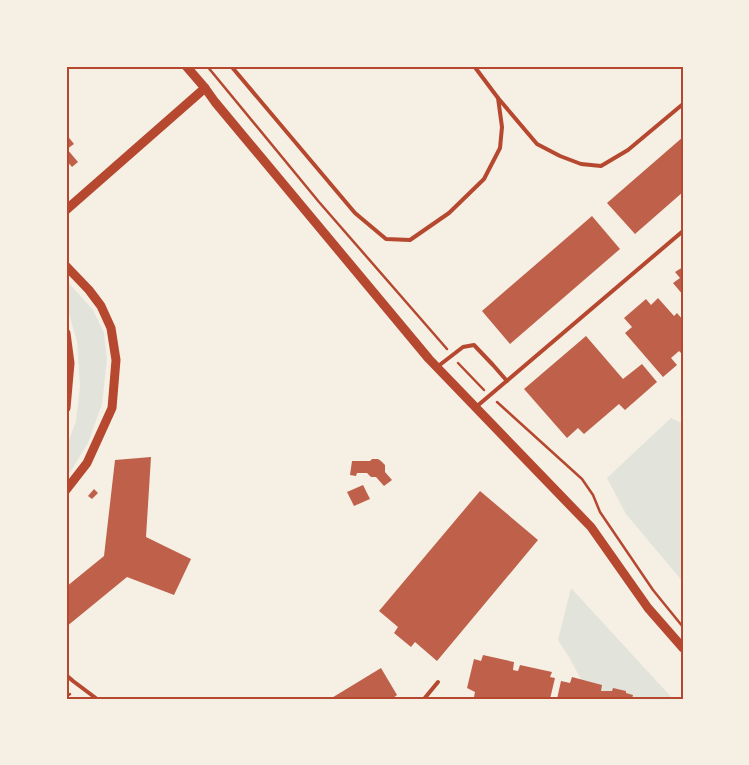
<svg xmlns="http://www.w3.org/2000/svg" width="749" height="765" font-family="Signika,sans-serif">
	<rect width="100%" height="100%" fill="#f6efe4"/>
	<g fill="#e2e4dc">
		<path d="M66,280l27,30 11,23 3,26 -5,45 -14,39 -22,36v-31l10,-27 4,-35 -3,-45 -11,-37z"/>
		<path d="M671,418l12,6v158l-57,-68 -19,-36z"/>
		<path d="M571,588l102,111h-80l-3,-3 -21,-39 -11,-17z"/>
	</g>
	<g fill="#bf614a">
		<path d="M66,134l8,10 -7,5 11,13 -6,5 -6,-7z"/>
		<path d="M683,137v55l-48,42 -28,-31z"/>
		<path d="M592,216l28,33 -110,95 -28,-33z"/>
		<path d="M683,267v28l-10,-12 7,-5 -5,-6z"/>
		<path d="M658,298l16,18 3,-3 6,7v35l-4,-4 -8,7 6,7 -14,12 -38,-44 7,-6 -8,-9 22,-19 5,6z"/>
		<path d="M586,336l37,43 19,-15 15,18 -32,28 -6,-6 -35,30 -6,-6 -11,10 -43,-49z"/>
		<path d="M151,457l-5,80 45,22 -17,36 -47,-18 -61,50v-40l38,-31 11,-96z"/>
		<path d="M372,459h6l3,2 4,4v7l7,8 -8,6 -8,-9h-5l-4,-4h-10l-1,3 -6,-1 2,-14h18z"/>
		<path d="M363,485l7,14 -16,7 -7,-14z"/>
		<path d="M94,489l4,4 -6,6 -4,-3z"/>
		<path d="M480,491l58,49 -101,121 -22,-19 -4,5 -17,-14 4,-6 -19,-16z"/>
		<path d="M483,655l31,7 -1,8 5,1 2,-6 32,7 -2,5 5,1 -5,21h-71l-5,-2 1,-5 -8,-4 7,-29 7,2z"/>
		<path d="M381,668l16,27 -5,4h-62z"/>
		<path d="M572,677l30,8 -1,6h11l1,-3 13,3v2l7,2 -1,4h-75l4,-18 9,2z"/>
	</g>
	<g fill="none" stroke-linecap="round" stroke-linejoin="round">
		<g stroke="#b5482f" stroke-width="2.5">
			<path d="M207,66l112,136 128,147"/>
			<path d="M458,363l26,27"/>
			<path d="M497,402l85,77 11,16 7,17 53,78 30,37"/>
			<path d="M66,697l4,-3"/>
		</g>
		<g stroke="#b5482f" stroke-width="4">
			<path d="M231,66l124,147 31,26 24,1 39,-27 35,-34 16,-31 2,-21 -4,-29 -24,-32"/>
			<path d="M498,98l39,46 23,12 21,8 20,2 27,-16 55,-46"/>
			<path d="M437,367l26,-20 11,-2 19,20 14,16"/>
			<path d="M476,407l207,-176"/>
			<path d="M66,675l7,6 24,18"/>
			<path d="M424,699l14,-17"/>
		</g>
		<g stroke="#b5482f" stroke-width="9">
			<path d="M186,66l19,22 10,14 214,257 162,168 57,81 35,40"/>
			<path d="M66,210l139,-122"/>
			<path d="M66,266l23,24 12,16 10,22 5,32 -4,48 -25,55 -21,27"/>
			<path d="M66,333l4,30 -4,45"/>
		</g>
	</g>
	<rect width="749" height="765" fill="none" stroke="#f6efe4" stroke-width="135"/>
	<rect x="68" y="68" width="614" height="630" fill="none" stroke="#b5482f" stroke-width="2"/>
</svg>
